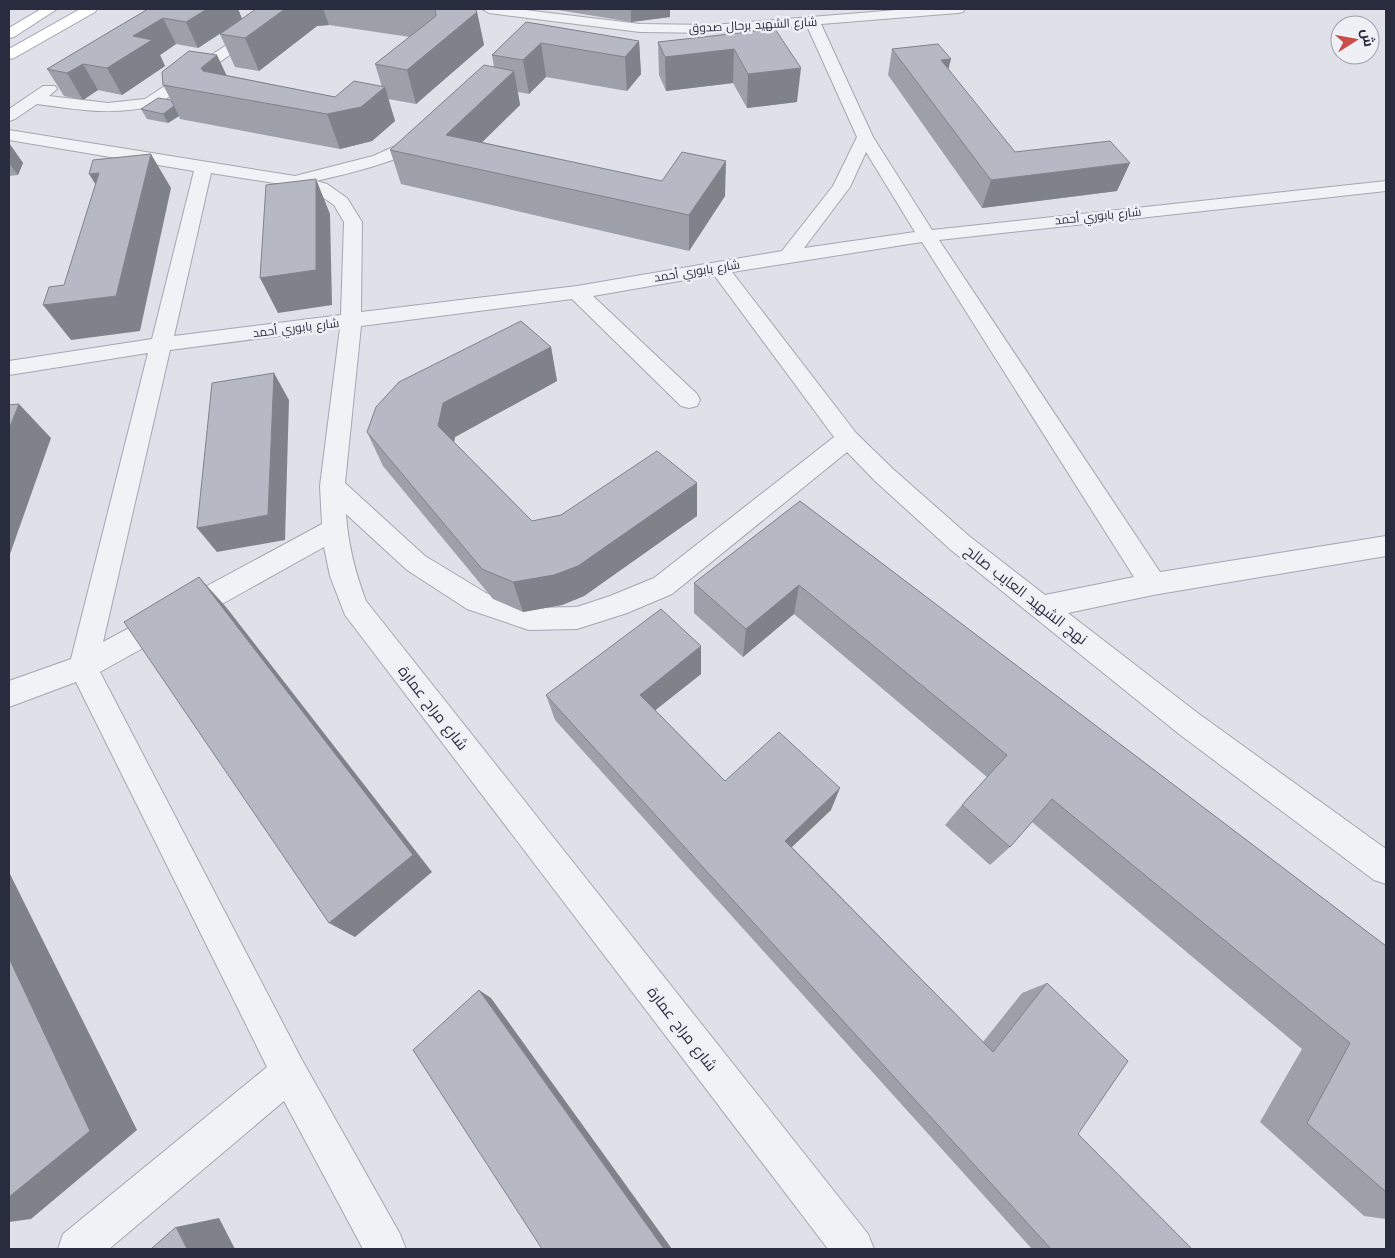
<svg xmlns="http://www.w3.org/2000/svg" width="1395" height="1258" font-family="'Work Sans',Cairo,sans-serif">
	<rect width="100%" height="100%" fill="#dfe0e8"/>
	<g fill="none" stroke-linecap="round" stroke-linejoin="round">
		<defs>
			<g id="minor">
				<path d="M281,9h16l-140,96c-43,11 -77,5 -120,-1l-22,15 -6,2v-12l34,-23h12l2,3 -8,7 59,7 37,-4z"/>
				<path d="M482,9h35l123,15 73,1 196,-16h56l-2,3 -5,1 -137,11 52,113 59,93 454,-49v10l-447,49 221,332 226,-36v20l-233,39 -85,18 131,101 187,135v35l-12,-4 -51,-38 -144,-108 -228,-184 -76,-69 -28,-29 -175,142 -45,19 -50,16 -48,1 -62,-21 -60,-39 -61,-56c2,30 9,58 20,87l502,633 6,15h-46l-483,-634 -15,-39 -6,-29 -224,125 202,388 98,174 6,15h-43l-79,-148 -175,148h-51l5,-15 204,-167 -191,-385 -67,25v-26l62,-22 77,-306 -139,22v-14l143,-22 42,-168 -185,-31v-10l286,46 78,-20 47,-21h12l2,4 -2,4c-37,19 -76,29 -116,38l11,3 20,14 15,24 -1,90 216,-26 205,-35 51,-65 24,-49 -50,-111 -94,7 -73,-1 -151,-19zM866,152l49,80 -111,16 46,-61zM211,173l82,13 22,6 19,13 10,17 -3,93 -167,21zM922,242l212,335 -89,18 -76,-59 -76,-67 -37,-36 -124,-161zM714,275l120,162 -180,141 -44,18 -33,11 -48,1 -43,-15 -61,-37 -80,-73 16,-157 211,-27 109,107 8,2 8,-2 3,-6 -3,-6 -104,-98zM340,328l-20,158 2,38 -219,118 67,-292z"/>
			</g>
			<g id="major">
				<path d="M41,9h16l-43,28 -5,1v-10z"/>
				<path d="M80,9h17l-2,3 -81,46 -5,1v-10z"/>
			</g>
		</defs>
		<use href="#minor" stroke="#a4a6b2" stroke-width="2"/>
		<use href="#major" stroke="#9ea3b3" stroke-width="2"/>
		<use href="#minor" fill="#f1f2f6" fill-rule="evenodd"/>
		<use href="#major" fill="#fff" fill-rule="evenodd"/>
	</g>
	<g fill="#9d9fa9">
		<path d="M148,9h90l4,10 14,-10h219l2,3 7,33 -68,59 -28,-5 7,22 -23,20 -32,8 -160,-30 -1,-3 -11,7 -21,-4 -6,-10 30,-9 -8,-15 63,-10 109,22 47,-10 -7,-23 35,-27 -81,-12 -12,1 -58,45 -24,-4 -15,-33 18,-12 -40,26 -22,-4 -16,11 5,11 -43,29 -24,-5 -15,10 -19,-4 -17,-27z"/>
		<path d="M552,9h118v8l-39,5z"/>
		<path d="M526,22l113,19 2,33 -14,17 -81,-14 -17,17 -11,-2 2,13 -38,37 243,54 -36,55 -288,-67 -11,-34 104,-83 -2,-12z"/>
		<path d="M775,29l22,73 -50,6 -14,-25 -67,8 -7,-16 -1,-33z"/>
		<path d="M892,49l56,20 67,83 102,39 -135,17 -94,-133z"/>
		<path d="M9,143l14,20 -5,12 -9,1z"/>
		<path d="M551,347l6,34 -102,56 -1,5 78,79 29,-6 136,-32v33l-113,80 -22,9 -39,7 -30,-13 -110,-133 -16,-34z"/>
		<path d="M800,501l586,445v273l-22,-3 -104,-94 42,-73 -270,-227 -22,25 -20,18 -45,-40 17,-20 25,-28 -193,-163 -51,43 -49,-44v-30z"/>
		<path d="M701,674l-46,36 70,71 106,29 -39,37 191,195 39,-49 25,-10 31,151 114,115h-160l-477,-529 -9,-25z"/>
	</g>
	<g fill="#7f8289">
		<path d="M207,9h31l4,10 -44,29 -12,-26z"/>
		<path d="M285,9h38l6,16 -12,1 -58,45 -14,-33z"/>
		<path d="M631,9h39v8l-39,5z"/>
		<path d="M477,12l7,33 -68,59 -9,-34z"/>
		<path d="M163,18l13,26 -16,11 5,11 -43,29 -15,-27 26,-32z"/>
		<path d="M639,41l2,33 -14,17 -2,-34z"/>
		<path d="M541,43l5,34 -17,17 -6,-34z"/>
		<path d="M734,49l-1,34 -67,8 -1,-34z"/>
		<path d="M217,55l16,34 -19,5 -13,-26z"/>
		<path d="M951,59l-7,27 -3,-26z"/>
		<path d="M83,64l15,26 -15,10 -16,-27z"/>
		<path d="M801,68l-4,34 -50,6 1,-34z"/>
		<path d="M514,71l6,34 -61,60 -13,-30z"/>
		<path d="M385,87l10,34 -23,20 -32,8 -13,-35z"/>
		<path d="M174,106l5,10 -11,7 -5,-9z"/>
		<path d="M9,143l14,20 -5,12 -9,-12z"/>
		<path d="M151,154l20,34 -31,143 -69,9 -28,-35 73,-9z"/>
		<path d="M726,161l-1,35 -36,55v-36z"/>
		<path d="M1130,163l-13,28 -135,17 9,-28z"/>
		<path d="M99,173l12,36 -22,-35z"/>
		<path d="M316,179l14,35 2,91 -54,8 -18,-35z"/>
		<path d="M551,347l6,34 -102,56 -4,22 -13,-33 5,-23z"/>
		<path d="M274,373l15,27 -4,140 -68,12 -20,-24z"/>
		<path d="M19,404l32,34 -42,119v-128z"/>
		<path d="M697,483v33l-113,80 -22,9 -39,7 -10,-30z"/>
		<path d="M199,577l27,30 206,265 -77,65 -26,-14z"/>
		<path d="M799,585l-5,29 -51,43 3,-28z"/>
		<path d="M701,646v28l-58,46 -3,-25z"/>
		<path d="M840,788l-9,22 -52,49 6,-18z"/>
		<path d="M9,872l128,258 -106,89 -22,3z"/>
		<path d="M479,990l12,8 181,251h-8z"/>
		<path d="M219,1218l16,31h-48l-11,-22z"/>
	</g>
	<g fill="#b6b9c4" stroke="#7f8289">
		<path d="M148,9h59l-21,13 -23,-4 -30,18 19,4 -45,28 -24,-4 -16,9 -20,-4z"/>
		<path d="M256,9h29l-40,29 -25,-4z"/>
		<path d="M435,9h40l2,3 -70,58 -32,-6 61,-48z"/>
		<path d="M526,22l113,19 -14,16 -84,-14 -18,17 -31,-5z"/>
		<path d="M775,29l26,39 -53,6 -14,-25 -69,8 -7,-15z"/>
		<path d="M938,44l13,15 -10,1 74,92 95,-11 20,22 -139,17 -99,-131z"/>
		<path d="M189,51l28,4 -16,13 2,3 132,26 19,-16 31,6 -24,20 -34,7 -164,-29 -1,-13z"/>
		<path d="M484,65l30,6 -68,64 216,46 20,-29 44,9 -37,54 -299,-65z"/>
		<path d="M158,98l13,2 3,6 -11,8 -22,-5z"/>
		<path d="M151,154l-35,142 -73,9 6,-18 15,-2 35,-112 -10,1 4,-14z"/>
		<path d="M316,179v91l-56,8 6,-93z"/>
		<path d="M521,321l30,26 -108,56 -5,23 94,95 29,-6 96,-64 40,32 -119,83 -24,9 -41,7 -31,-13 -115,-137 9,-25 23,-25z"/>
		<path d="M274,373l-6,142 -71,13 15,-145z"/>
		<path d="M19,404l-10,25v-24z"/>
		<path d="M800,501l586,445v246l-79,-69 43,-80 -298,-244 -42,48 -48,-42 45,-50 -208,-170 -53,44 -52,-46z"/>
		<path d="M199,577l214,278 -84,68 -205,-301z"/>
		<path d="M661,609l40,37 -61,49 85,86 54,-49 61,56 -55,53 208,211 54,-69 81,78 -50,73 114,115h-141l-505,-554z"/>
		<path d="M9,958l81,173 -81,66z"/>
		<path d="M479,990l185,259h-122l-129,-199z"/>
		<path d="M176,1227l11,22h-36z"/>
	</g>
	<g text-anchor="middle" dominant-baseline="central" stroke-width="5" stroke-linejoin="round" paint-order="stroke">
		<g font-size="12" fill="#282c3e" stroke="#eef0f5">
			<text transform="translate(753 25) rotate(-3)">شارع الشهيد برحال صدوق</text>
			<text transform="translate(1098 216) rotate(-6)">شارع بابوري أحمد</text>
			<text transform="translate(697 271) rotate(-9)">شارع بابوري أحمد</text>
			<text transform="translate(296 328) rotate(-7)">شارع بابوري أحمد</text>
		</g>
		<g font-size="15" fill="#282c3e" stroke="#eef0f5">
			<text transform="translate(1026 595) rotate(38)">نهج الشهيد العايب صالح</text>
			<text transform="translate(433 708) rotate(52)">شارع مراح عمارة</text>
			<text transform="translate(682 1029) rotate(52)">شارع مراح عمارة</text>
		</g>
	</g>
	<rect width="1395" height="1258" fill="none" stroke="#282c3e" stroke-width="20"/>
	<g transform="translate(1355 40) rotate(79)"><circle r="24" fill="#eef0f5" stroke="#9fa2ac"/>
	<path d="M0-4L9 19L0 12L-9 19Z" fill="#c94e47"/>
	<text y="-8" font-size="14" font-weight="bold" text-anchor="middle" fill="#282c3e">ش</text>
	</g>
</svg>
